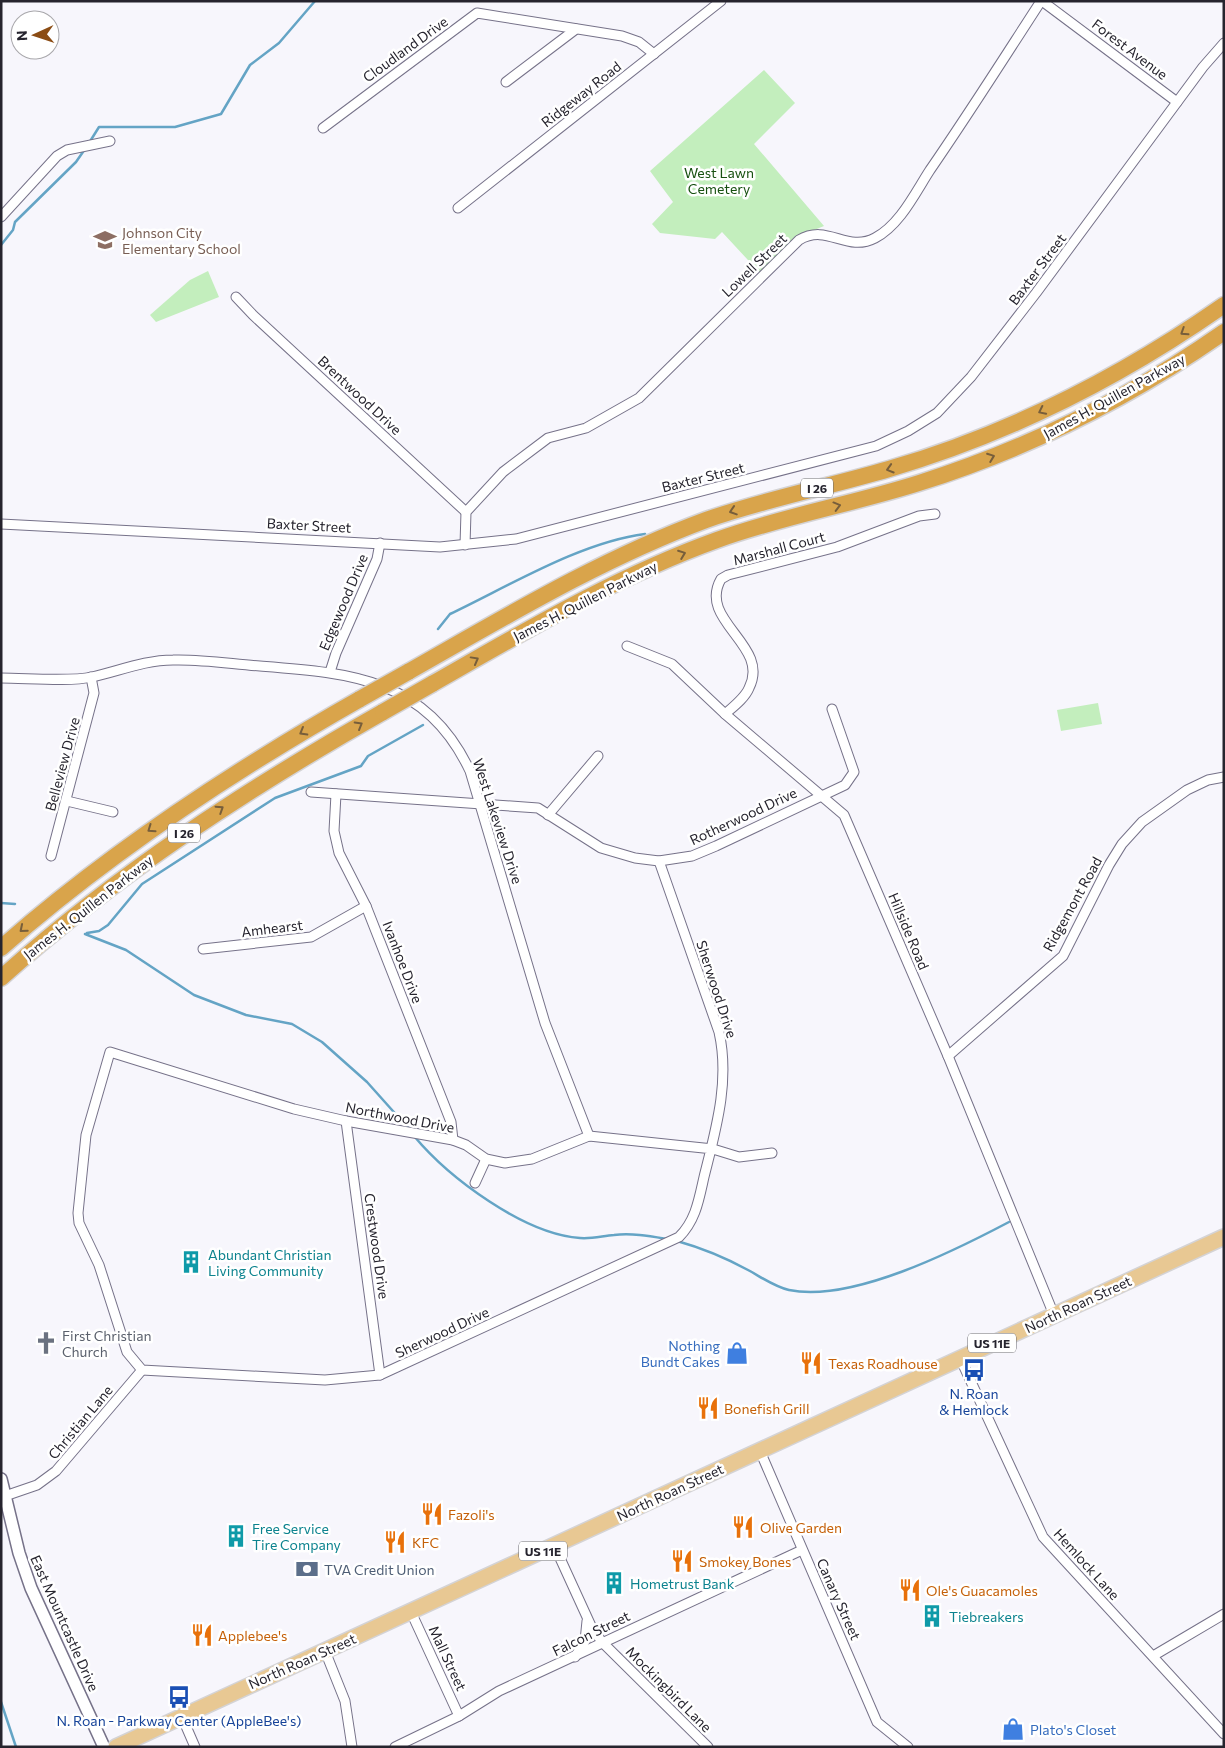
<svg xmlns="http://www.w3.org/2000/svg" width="1225" height="1748" font-family="Commissioner,sans-serif">
	<rect width="100%" height="100%" fill="#f7f6fc"/>
	<g fill="#c3eebd">
		<path d="M764,70l31,33 -41,41 70,82 -27,11 -37,36 -38,-41 -7,7 -55,-6 -8,-9 21,-22 -23,-31z"/>
		<path d="M208,271l11,26 -63,25 -6,-7 40,-35z"/>
		<path d="M1098,703l4,21 -41,7 -4,-21z"/>
	</g>
	<g fill="none" stroke-linecap="round" stroke-linejoin="round">
		<g stroke="#64a4c5" stroke-width="2.5">
			<path d="M89,143l10,-16h76l46,-13 29,-49 29,-22 36,-42"/>
			<path d="M1,245l12,-15 2,-8 61,-60 9,-13"/>
			<path d="M438,629l12,-15c59,-28 131,-72 195,-80"/>
			<path d="M1,903l14,1"/>
			<path d="M87,933l12,-2 9,-6 34,-41 133,-86 86,-32 7,-10 55,-31"/>
			<path d="M85,934l41,16 68,45 52,20 46,9 30,18 45,40 42,47"/>
			<path d="M414,1136c35,42 110,98 166,102 12,1 22,-2 34,-3 18,-2 35,1 53,4"/>
			<path d="M677,1241c25,7 49,17 71,29 13,7 27,17 41,20 62,13 165,-39 220,-68"/>
			<path d="M1,1702l15,45"/>
		</g>
		<defs>
			<g id="minor">
				<path d="M1042,1l135,101"/>
				<path d="M506,82l70,-53"/>
				<path d="M323,128l154,-115 145,23 17,6 15,12"/>
				<path d="M458,208l263,-207"/>
				<path d="M1,217l56,-61 10,-6 43,-9"/>
				<path d="M236,297l17,18 213,197"/>
				<path d="M1,524l439,23 76,-8 360,-93 32,-15 29,-18 34,-36 65,-84 167,-226 21,-24"/>
				<path d="M465,545l1,-33 37,-40 45,-34 38,-10 53,-30 160,-158c29,-17 47,13 76,-2 25,-13 40,-45 55,-68 38,-55 74,-112 111,-169"/>
				<path d="M627,646l45,18 53,50 119,101 104,241 106,259"/>
				<path d="M330,672l6,-19 41,-94 3,-16"/>
				<path d="M1,678c26,0 68,4 91,-1 27,-6 53,-17 81,-17 29,-1 59,4 87,6 90,7 166,12 210,105l75,252 44,113"/>
				<path d="M725,714c8,-7 20,-16 24,-26 22,-43 -52,-67 -28,-109l7,-4 109,-28 82,-31 16,-2"/>
				<path d="M311,792l227,16 63,40 34,10 24,3 33,-5 24,-10 129,-61 9,-13 -22,-63"/>
				<path d="M336,794l-2,37 5,22 27,53 85,216 2,18"/>
				<path d="M67,801l46,11"/>
				<path d="M548,815l50,-59"/>
				<path d="M51,856l43,-163 -3,-16"/>
				<path d="M659,861l60,171c11,49 -3,97 -15,145 -5,22 -8,43 -25,60l-299,138 -55,5 -183,-10 -15,-18 -28,-87 -20,-42 -1,-10 8,-78 24,-83 184,57 52,12 107,19 13,5 20,14 19,4 27,-4 57,-23 124,13 26,8 33,-4"/>
				<path d="M203,949l108,-12 55,-31"/>
				<path d="M948,1056l115,-100 46,-91 13,-21 20,-22 45,-32 21,-10 16,-3"/>
				<path d="M346,1121l34,254"/>
				<path d="M475,1183l11,-24"/>
				<path d="M960,1358l83,179 181,197"/>
				<path d="M760,1451l117,271 31,25"/>
				<path d="M5,1496l32,-11 19,-14 86,-101"/>
				<path d="M554,1545l38,83 10,14 106,105"/>
				<path d="M411,1612l48,104"/>
				<path d="M325,1651l20,50 7,46"/>
				<path d="M1153,1656l71,-42"/>
				<path d="M575,1657l10,-16 2,-20"/>
				<path d="M182,1717l13,30"/>
				<path d="M395,1747l64,-31 40,-25 303,-141"/>
			</g>
			<path id="tertiary" d="M1,1479l18,74 12,35 73,159"/>
			<path id="primary" d="M116,1747l1108,-510"/>
			<g id="motorway">
				<path d="M408,672c97,-55 193,-113 298,-152 60,-21 122,-33 183,-51 120,-35 232,-92 335,-164"/>
				<path d="M432,684c93,-53 185,-108 285,-144 66,-24 136,-36 202,-57 108,-34 212,-86 305,-151"/>
				<path d="M1,948c110,-97 232,-177 359,-249"/>
				<path d="M1,978c117,-105 246,-189 382,-266"/>
			</g>
		</defs>
		<use href="#minor" stroke="#767289" stroke-width="11"/>
		<use href="#tertiary" stroke="#767289" stroke-width="14"/>
		<use href="#primary" stroke="#d4d3d5" stroke-width="18"/>
		<use href="#motorway" stroke="#d4d3d5" stroke-width="19"/>
		<use href="#minor" stroke="#fff" stroke-width="9"/>
		<use href="#tertiary" stroke="#fff" stroke-width="11"/>
		<use href="#primary" stroke="#e8c893" stroke-width="15"/>
		<use href="#motorway" stroke="#d9a44b" stroke-width="16"/>
		<defs>
			<g id="motorway-bridge">
				<path d="M360,699l48,-27"/>
				<path d="M383,712l49,-28"/>
			</g>
		</defs>
		<use href="#motorway-bridge" stroke="#d4d3d5" stroke-width="19" stroke-linecap="butt"/>
		<use href="#motorway-bridge" stroke="#d9a44b" stroke-width="16"/>
	</g>
	<defs><path id="oneway-chevron" d="M-2-3.5L2.5 0L-2 3.5" fill="none" stroke-width="1.6" stroke-linecap="round" stroke-linejoin="round" transform="scale(1.25)"/></defs>
	<g stroke="#775e3b">
		<use href="#oneway-chevron" transform="translate(1184 332) rotate(147)"/>
		<use href="#oneway-chevron" transform="translate(1042 411) rotate(154)"/>
		<use href="#oneway-chevron" transform="translate(991 457) rotate(-21)"/>
		<use href="#oneway-chevron" transform="translate(890 469) rotate(163)"/>
		<use href="#oneway-chevron" transform="translate(837 506) rotate(-15)"/>
		<use href="#oneway-chevron" transform="translate(733 511) rotate(162)"/>
		<use href="#oneway-chevron" transform="translate(682 554) rotate(-21)"/>
		<use href="#oneway-chevron" transform="translate(475 660) rotate(-29)"/>
		<use href="#oneway-chevron" transform="translate(359 725) rotate(-30)"/>
		<use href="#oneway-chevron" transform="translate(303 732) rotate(150)"/>
		<use href="#oneway-chevron" transform="translate(220 809) rotate(-33)"/>
		<use href="#oneway-chevron" transform="translate(151 829) rotate(145)"/>
		<use href="#oneway-chevron" transform="translate(23 929) rotate(140)"/>
	</g>
	<defs>
		<symbol id="school-bare" viewBox="-9 -9 18 18"><path d="M0-5L7-2L0 1L-7-2ZM-4 1L0 2.5L4 1V4Q0 6-4 4Z" fill="#8d6e63" stroke="#fff" stroke-width="2.5" paint-order="stroke"/></symbol>
		<symbol id="building-bare" viewBox="-9 -9 18 18"><path d="M-4-6H4V6H1V3H-1V6H-4ZM-2.5-4.3h1.7v1.8h-1.7ZM.8-4.3h1.7v1.8H.8ZM-2.5-1h1.7V.8h-1.7ZM.8-1h1.7V.8H.8Z" fill="#0f9aa8" stroke="#fff" stroke-width="2.5" paint-order="stroke"/></symbol>
		<symbol id="church-bare" viewBox="-9 -9 18 18"><path d="M-1.2-6h2.4v3.5h3.3v2.4h-3.3V6h-2.4V-.1h-3.3v-2.4h3.3Z" fill="#6b7280" stroke="#fff" stroke-width="2.5" paint-order="stroke"/></symbol>
		<symbol id="shop-bare" viewBox="-9 -9 18 18"><path d="M-5-2.5h2.3a2.7 3.5 0 0 1 5.4 0H5L5.5 6h-11ZM-1.5-2.5h3a1.5 2.3 0 0 0-3 0Z" fill="#3f7fe0" stroke="#fff" stroke-width="2.5" paint-order="stroke"/></symbol>
		<symbol id="restaurant-bare" viewBox="-9 -9 18 18"><path d="M-5-6h1v4h1v-4h1v4h1v-4h1v5L-1.5 .5V6h-2V.5L-5-1ZM5-6V6H3V1.5H1.5Q1.5-4 5-6Z" fill="#e8710a" stroke="#fff" stroke-width="2.5" paint-order="stroke"/></symbol>
		<symbol id="bus-bare" viewBox="-9 -9 18 18"><path d="M-5-6H5V4H4V6H2V4H-2V6H-4V4H-5ZM-3.5-4V0h7V-4ZM-3.5 1.2v1.5H-2V1.2ZM2 1.2v1.5H3.5V1.2Z" fill="#1a4fb4" stroke="#fff" stroke-width="2.5" paint-order="stroke"/></symbol>
		<symbol id="bank-bare" viewBox="-9 -9 18 18"><path d="M-6-4H6V4H-6ZM0-2.3a2.3 2.3 0 1 0 0 4.6a2.3 2.3 0 1 0 0-4.6Z" fill="#5c6f8a" stroke="#fff" stroke-width="2.5" paint-order="stroke"/></symbol>
	</defs>
	<g fill-rule="evenodd">
		<use href="#school-bare" x="89" y="224" width="32" height="32"/>
		<use href="#building-bare" x="175" y="1246" width="32" height="32"/>
		<use href="#church-bare" x="30" y="1327" width="32" height="32"/>
		<use href="#shop-bare" x="721" y="1337" width="32" height="32"/>
		<use href="#restaurant-bare" x="795" y="1347" width="32" height="32"/>
		<use href="#bus-bare" x="958" y="1354" width="32" height="32"/>
		<use href="#restaurant-bare" x="692" y="1392" width="32" height="32"/>
		<use href="#restaurant-bare" x="416" y="1498" width="32" height="32"/>
		<use href="#restaurant-bare" x="727" y="1511" width="32" height="32"/>
		<use href="#building-bare" x="220" y="1520" width="32" height="32"/>
		<use href="#restaurant-bare" x="379" y="1526" width="32" height="32"/>
		<use href="#restaurant-bare" x="666" y="1545" width="32" height="32"/>
		<use href="#bank-bare" x="291" y="1553" width="32" height="32"/>
		<use href="#building-bare" x="598" y="1567" width="32" height="32"/>
		<use href="#restaurant-bare" x="894" y="1574" width="32" height="32"/>
		<use href="#building-bare" x="916" y="1600" width="32" height="32"/>
		<use href="#restaurant-bare" x="186" y="1619" width="32" height="32"/>
		<use href="#bus-bare" x="163" y="1681" width="32" height="32"/>
		<use href="#shop-bare" x="997" y="1713" width="32" height="32"/>
	</g>
	<g text-anchor="middle" dominant-baseline="central" stroke-width="5" stroke-linejoin="round" paint-order="stroke">
		<g fill="#fff" stroke="#67666d" stroke-width="1">
			<rect x="801" y="478.5" width="32" height="19" rx="4"/>
			<rect x="168" y="823.5" width="32" height="19" rx="4"/>
			<rect x="968" y="1333.5" width="48" height="19" rx="4"/>
			<rect x="519" y="1541.5" width="48" height="19" rx="4"/>
		</g>
		<g font-size="12" font-weight="bold" fill="#26242e">
			<text x="817" y="488">I 26</text>
			<text x="184" y="833">I 26</text>
			<text x="992" y="1343">US 11E</text>
			<text x="543" y="1551">US 11E</text>
		</g>
		<g font-size="14" fill="#26242e" stroke="#fff">
			<text transform="translate(405 49) rotate(-36)">Cloudland Drive</text>
			<text transform="translate(1130 49) rotate(37)">Forest Avenue</text>
			<text transform="translate(581 94) rotate(-38)">Ridgeway Road</text>
			<text transform="translate(754 265) rotate(-44)">Lowell Street</text>
			<text transform="translate(1037 269) rotate(-53)">Baxter Street</text>
			<text transform="translate(360 395) rotate(43)">Brentwood Drive</text>
			<text transform="translate(1114 396) rotate(-29)">James H. Quillen Parkway</text>
			<text transform="translate(703 477) rotate(-14)">Baxter Street</text>
			<text transform="translate(309 525) rotate(3)">Baxter Street</text>
			<text transform="translate(779 548) rotate(-15)">Marshall Court</text>
			<text transform="translate(585 601) rotate(-27)">James H. Quillen Parkway</text>
			<text transform="translate(343 602) rotate(-67)">Edgewood Drive</text>
			<text transform="translate(62 764) rotate(-75)">Belleview Drive</text>
			<text transform="translate(743 816) rotate(-25)">Rotherwood Drive</text>
			<text transform="translate(498 821) rotate(72)">West Lakeview Drive</text>
			<text transform="translate(1072 904) rotate(-61)">Ridgemont Road</text>
			<text transform="translate(88 907) rotate(-38)">James H. Quillen Parkway</text>
			<text transform="translate(272 928) rotate(-7)">Amhearst</text>
			<text transform="translate(909 931) rotate(67)">Hillside Road</text>
			<text transform="translate(403 962) rotate(69)">Ivanhoe Drive</text>
			<text transform="translate(717 989) rotate(72)">Sherwood Drive</text>
			<text transform="translate(400 1117) rotate(11)">Northwood Drive</text>
			<text transform="translate(377 1246) rotate(82)">Crestwood Drive</text>
			<text transform="translate(1078 1304) rotate(-25)">North Roan Street</text>
			<text transform="translate(442 1332) rotate(-25)">Sherwood Drive</text>
			<text transform="translate(80 1422) rotate(-50)">Christian Lane</text>
			<text transform="translate(670 1492) rotate(-25)">North Roan Street</text>
			<text transform="translate(1087 1564) rotate(48)">Hemlock Lane</text>
			<text transform="translate(839 1599) rotate(66)">Canary Street</text>
			<text transform="translate(65 1623) rotate(66)">East Mountcastle Drive</text>
			<text transform="translate(591 1633) rotate(-26)">Falcon Street</text>
			<text transform="translate(448 1658) rotate(65)">Mall Street</text>
			<text transform="translate(302 1661) rotate(-24)">North Roan Street</text>
			<text transform="translate(669 1689) rotate(45)">Mockingbird Lane</text>
		</g>
		<g font-size="14" fill="#175010" stroke="#fff">
			<text x="719" y="172">West Lawn<tspan x="719" dy="16">Cemetery</tspan></text>
		</g>
		<g font-size="14" fill="#785e54" stroke="#fff" text-anchor="start">
			<text x="122" y="232">Johnson City<tspan x="122" dy="16">Elementary School</tspan></text>
		</g>
		<g font-size="14" fill="#0d838f" stroke="#fff" text-anchor="start">
			<text x="208" y="1254">Abundant Christian<tspan x="208" dy="16">Living Community</tspan></text>
			<text x="252" y="1528">Free Service<tspan x="252" dy="16">Tire Company</tspan></text>
			<text x="630" y="1583">Hometrust Bank</text>
			<text x="949" y="1616">Tiebreakers</text>
		</g>
		<g font-size="14" fill="#5b616d" stroke="#fff" text-anchor="start">
			<text x="62" y="1335">First Christian<tspan x="62" dy="16">Church</tspan></text>
		</g>
		<g font-size="14" fill="#366cbe" stroke="#fff" text-anchor="end">
			<text x="720" y="1345">Nothing<tspan x="720" dy="16">Bundt Cakes</tspan></text>
			<text x="1030" y="1729" text-anchor="start">Plato's Closet</text>
		</g>
		<g font-size="14" fill="#c56008" stroke="#fff" text-anchor="start">
			<text x="828" y="1363">Texas Roadhouse</text>
			<text x="724" y="1408">Bonefish Grill</text>
			<text x="448" y="1514">Fazoli's</text>
			<text x="760" y="1527">Olive Garden</text>
			<text x="412" y="1542">KFC</text>
			<text x="699" y="1561">Smokey Bones</text>
			<text x="926" y="1590">Ole's Guacamoles</text>
			<text x="218" y="1635">Applebee's</text>
		</g>
		<g font-size="14" fill="#164399" stroke="#fff">
			<text x="974" y="1393">N. Roan<tspan x="974" dy="16">&amp; Hemlock</tspan></text>
			<text x="179" y="1720">N. Roan - Parkway Center (AppleBee's)</text>
		</g>
		<g font-size="14" fill="#4e5e75" stroke="#fff" text-anchor="start">
			<text x="324" y="1569">TVA Credit Union</text>
		</g>
	</g>
	<rect width="1225" height="1748" fill="none" stroke="#26242e" stroke-width="5"/>
	<g transform="translate(35 35) rotate(267)"><circle r="24" fill="#ffffff" stroke="#a8a7ab"/>
	<path d="M0-4L9 19L0 12L-9 19Z" fill="#8b4c14"/>
	<text y="-8" font-size="14" font-weight="bold" text-anchor="middle" fill="#26242e">N</text>
	</g>
</svg>
